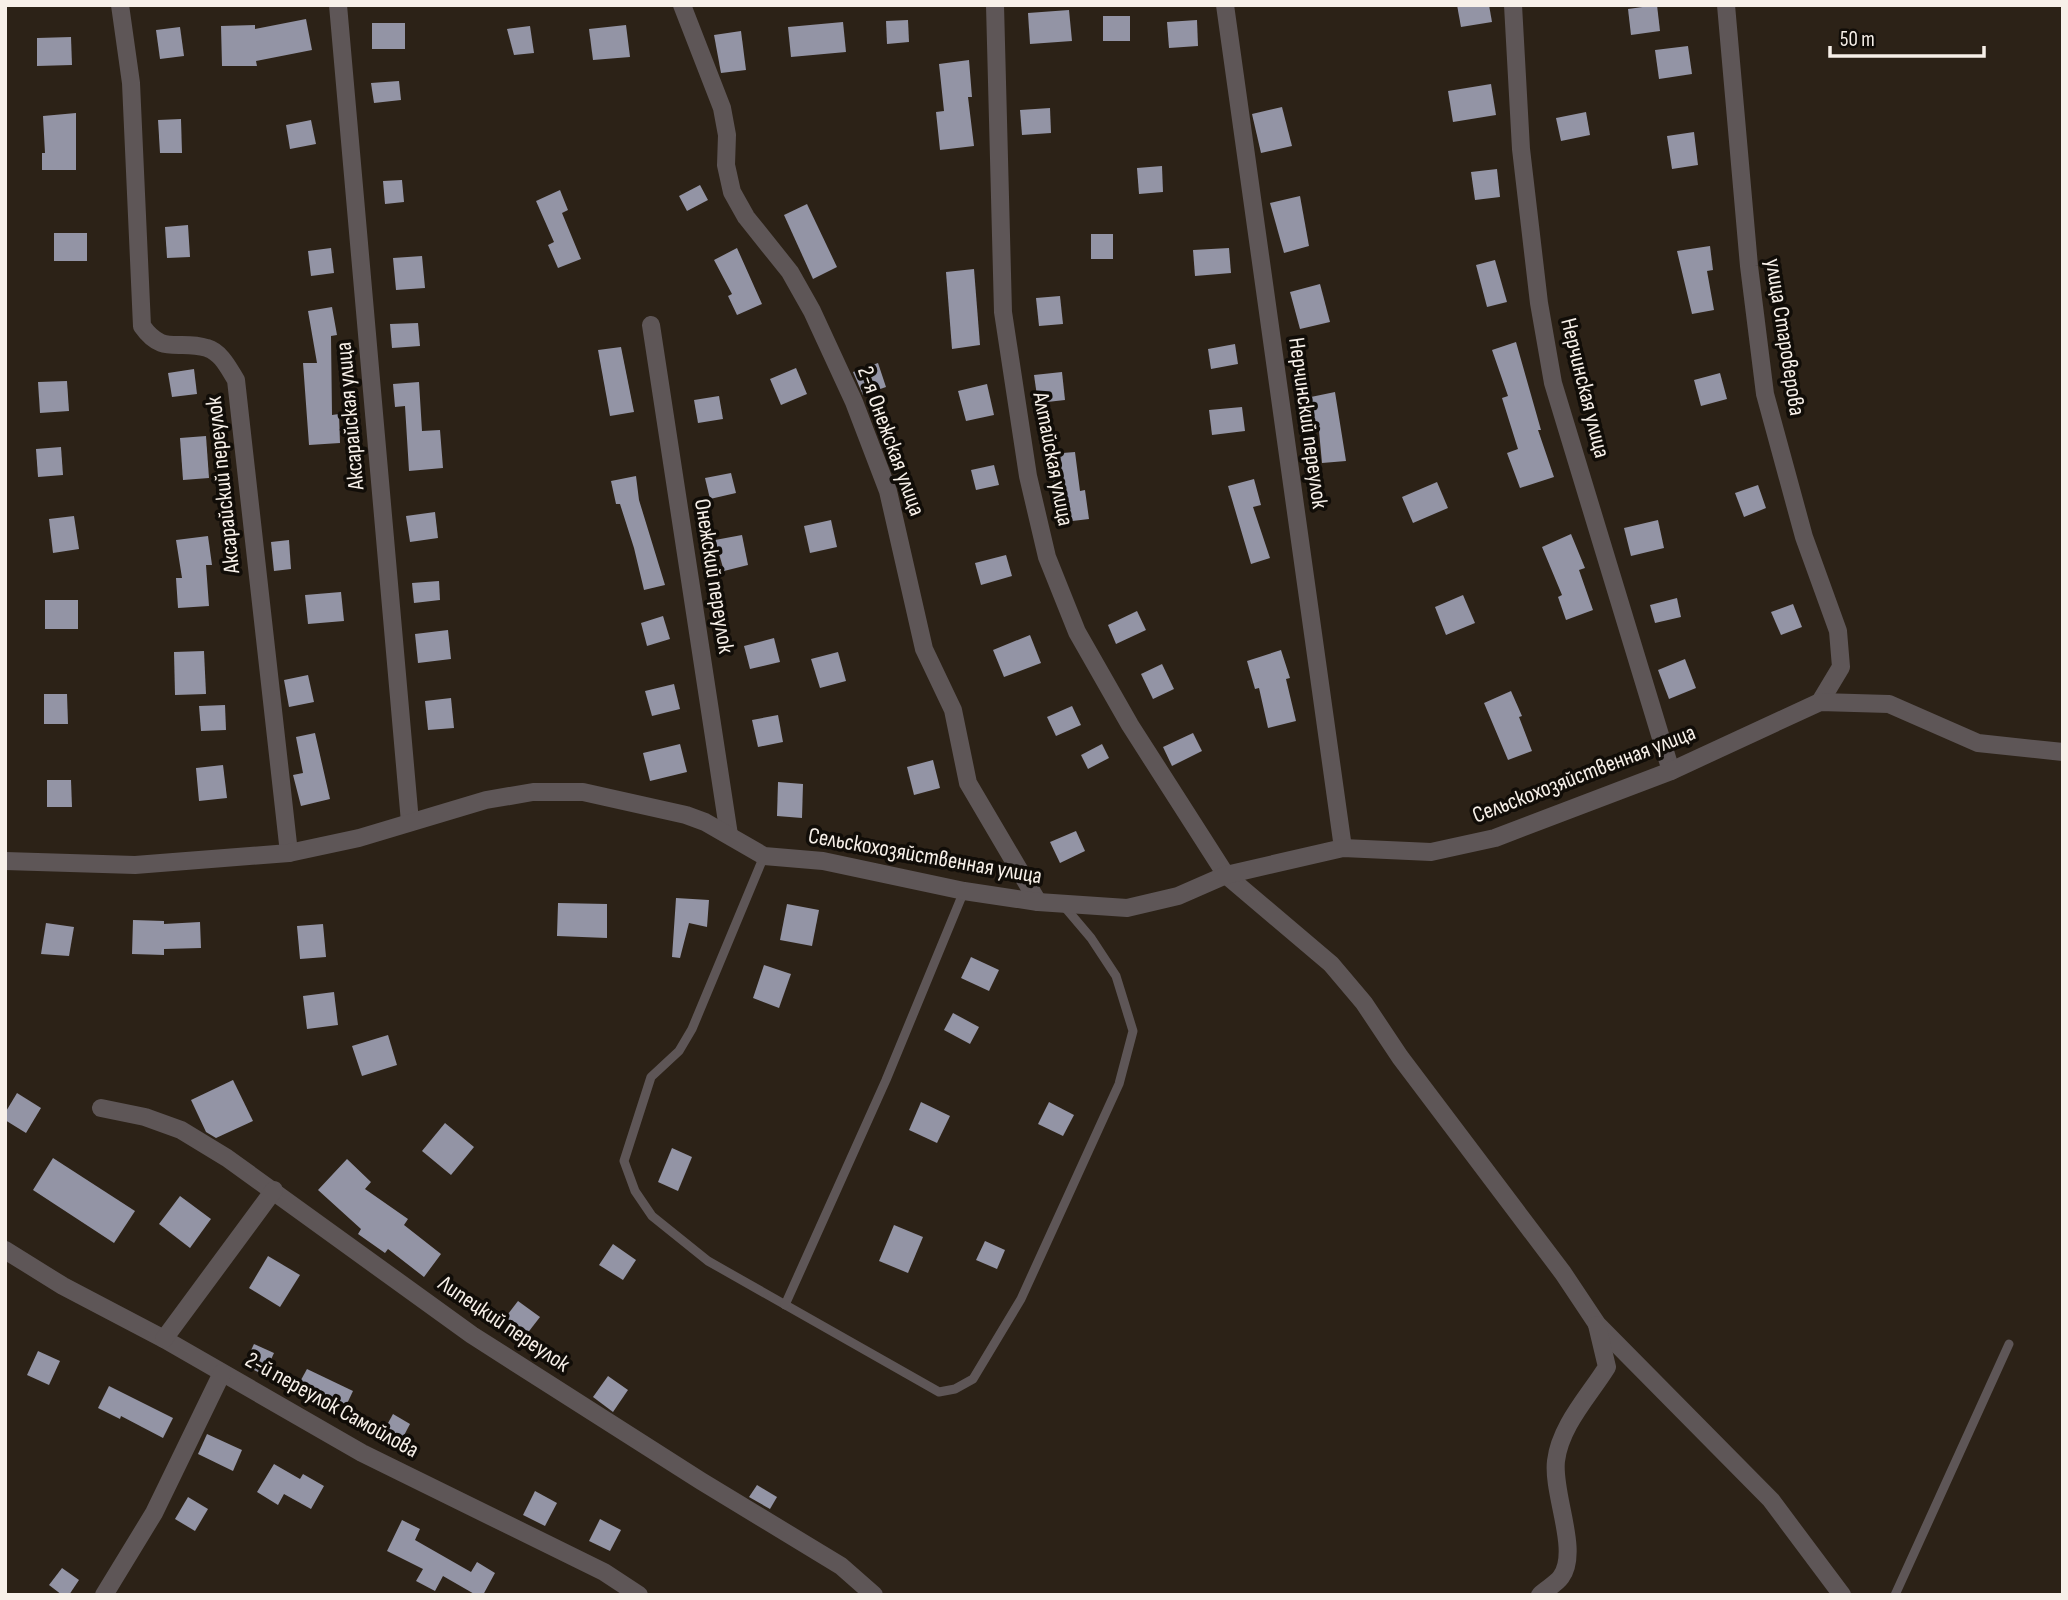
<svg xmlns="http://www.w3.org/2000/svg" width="2068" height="1600" font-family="'Sofia Sans Condensed',sans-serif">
	<rect width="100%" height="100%" fill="#2c2217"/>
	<g fill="#9394a5">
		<path d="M1457,5h32l3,17 -31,5z"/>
		<path d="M1657,5l3,26 -29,4 -3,-26z"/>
		<path d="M1069,10l3,31 -42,3 -2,-31z"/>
		<rect x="1103" y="16" width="27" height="25"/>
		<path d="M306,19l6,31 -56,11 1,5h-35l-1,-40 34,-1v4z"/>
		<path d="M908,20l1,22 -22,2 -1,-23z"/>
		<path d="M1197,20l1,26 -29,2 -2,-26z"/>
		<path d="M843,22l3,30 -55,5 -3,-30z"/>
		<rect x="372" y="23" width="33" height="26"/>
		<path d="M626,25l4,32 -37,3 -4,-31z"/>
		<path d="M530,26l4,27 -20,2 -7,-26z"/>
		<path d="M180,27l4,29 -24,3 -4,-29z"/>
		<path d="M741,31l5,39 -25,3 -7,-38z"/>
		<path d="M71,37l1,28 -35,1v-28z"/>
		<path d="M1688,46l4,28 -33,5 -4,-29z"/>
		<path d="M969,60l3,37h-4l6,49 -34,4 -4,-38 8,-1 -5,-47z"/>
		<path d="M399,81l2,19 -27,3 -3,-20z"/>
		<path d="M1491,84l5,31 -43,7 -5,-31z"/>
		<path d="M1282,107l10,39 -31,7 -9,-39z"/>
		<path d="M1050,108l1,25 -29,2 -2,-25z"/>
		<path d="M1586,112l4,23 -29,6 -5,-23z"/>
		<path d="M76,113v57h-34v-17h3l-2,-37z"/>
		<path d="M181,119l1,34h-22l-2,-33z"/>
		<path d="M311,120l5,24 -26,5 -4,-24z"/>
		<path d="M1694,132l4,33 -26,4 -5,-33z"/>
		<path d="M1162,166l1,26 -24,2 -2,-26z"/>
		<path d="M1497,169l3,28 -25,3 -4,-28z"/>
		<path d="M402,180l2,22 -19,2 -2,-23z"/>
		<path d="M700,185l8,15 -21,11 -8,-15z"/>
		<path d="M560,190l8,20 -6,3 19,46 -23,9 -10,-23 6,-3 -18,-41z"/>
		<path d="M1300,196l9,50 -25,7 -14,-50z"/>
		<path d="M807,204l30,63 -24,12 -29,-64z"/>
		<path d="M188,225l2,32 -23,1 -2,-31z"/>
		<rect x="54" y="233" width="33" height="28"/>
		<rect x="1091" y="234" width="22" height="25"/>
		<path d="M1710,246l3,24 -6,1 7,39 -22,4 -15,-63z"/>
		<path d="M331,248l3,25 -23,3 -3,-25z"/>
		<path d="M737,248l25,56 -25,11 -9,-19 4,-2 -18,-34z"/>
		<path d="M1229,248l2,25 -36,3 -2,-26z"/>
		<path d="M422,256l3,32 -29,2 -3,-32z"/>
		<path d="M1495,260l12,42 -20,5 -11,-42z"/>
		<path d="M974,269l6,76 -28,4 -6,-77z"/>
		<path d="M1320,284l10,38 -30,7 -10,-37z"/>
		<path d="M1060,296l3,28 -24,2 -3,-28z"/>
		<path d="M332,307l5,28 -6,1 1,79 7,-1 1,29 -31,2 -6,-82h14l-9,-52z"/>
		<path d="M418,323l2,23 -28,2 -2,-24z"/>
		<path d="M1516,342l25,88h-3l16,47 -34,11 -13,-35 11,-4 -16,-51 6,-2 -16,-46z"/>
		<path d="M1235,344l3,20 -27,5 -3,-20z"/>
		<path d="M621,347l13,65 -24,4 -12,-66z"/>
		<path d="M878,363l8,24 -23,8 -10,-23z"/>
		<path d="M796,368l11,26 -26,11 -11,-26z"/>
		<path d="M194,369l3,25 -25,3 -4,-24z"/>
		<path d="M1062,372l3,28 -27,3 -4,-28z"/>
		<path d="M1720,373l7,26 -26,7 -7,-26z"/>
		<path d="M67,381l2,30 -29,2 -2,-31z"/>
		<path d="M419,382l3,49 18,-1 3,38 -34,3 -4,-65 -10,1 -2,-23z"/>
		<path d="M987,384l7,31 -28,6 -8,-30z"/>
		<path d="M1335,392l11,69 -24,2 -3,-32 -6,1 -7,-34z"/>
		<path d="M719,396l4,23 -25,4 -4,-23z"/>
		<path d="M1242,407l3,24 -33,4 -3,-25z"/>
		<path d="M206,436l3,42 -26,2 -3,-42z"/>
		<path d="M61,447l2,28 -25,2 -2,-28z"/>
		<path d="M1075,452l5,39 5,-1 4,29 -25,3 -5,-40h-6l-3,-28z"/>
		<path d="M994,465l5,20 -23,5 -5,-20z"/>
		<path d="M731,473l5,20 -26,6 -5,-21z"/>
		<path d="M636,476l3,24 26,85 -21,5 -10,-42 -14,-44h-4l-5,-23z"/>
		<path d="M1254,479l7,26 -8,2 17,51 -19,6 -23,-78z"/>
		<path d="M1437,482l11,26 -35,15 -11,-26z"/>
		<path d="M1758,485l8,23 -22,9 -9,-24z"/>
		<path d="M435,512l3,26 -28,4 -4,-26z"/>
		<path d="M74,516l5,33 -26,4 -4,-34z"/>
		<path d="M831,520l6,27 -27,6 -6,-27z"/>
		<path d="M1658,520l6,28 -33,8 -7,-28z"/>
		<path d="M1571,534l14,34 -6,2 14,40 -27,10 -8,-23 4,-2 -20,-48z"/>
		<path d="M742,535l6,30 -24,6 -9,-31z"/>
		<path d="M208,536l4,29h-6l3,41 -31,2 -2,-30h6l-6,-38z"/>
		<path d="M289,540l2,29 -17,2 -3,-29z"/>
		<path d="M1006,555l6,21 -31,9 -6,-22z"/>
		<path d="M439,581l1,19 -26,3 -2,-20z"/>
		<path d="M341,592l3,29 -36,3 -3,-29z"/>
		<path d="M1463,595l12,28 -29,12 -11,-28z"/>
		<path d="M1677,598l4,19 -26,6 -5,-18z"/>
		<rect x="45" y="600" width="33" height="29"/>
		<path d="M1793,604l9,23 -21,8 -10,-23z"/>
		<path d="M1137,611l9,19 -30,14 -8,-19z"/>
		<path d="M663,616l7,23 -23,7 -6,-23z"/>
		<path d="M448,630l3,29 -33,4 -3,-29z"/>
		<path d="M1030,635l11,28 -37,14 -11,-27z"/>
		<path d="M774,638l6,24 -30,7 -6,-23z"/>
		<path d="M1281,650l9,28 -4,1 10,42 -28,7 -9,-40 -4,1 -8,-28z"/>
		<path d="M204,651l2,43 -31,1 -1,-43z"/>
		<path d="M838,652l8,29 -26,7 -9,-29z"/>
		<path d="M1685,659l11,29 -27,11 -11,-29z"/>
		<path d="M1162,664l12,25 -21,10 -12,-25z"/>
		<path d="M308,675l6,27 -25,5 -5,-27z"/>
		<path d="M674,684l6,25 -28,7 -7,-25z"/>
		<path d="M1511,691l11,25 -3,1 13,34 -24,9 -24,-57z"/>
		<path d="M44,694h23l1,30h-24z"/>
		<path d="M451,698l3,30 -26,2 -3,-29z"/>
		<path d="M225,705l1,25 -25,1 -2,-25z"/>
		<path d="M1072,706l9,19 -25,11 -9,-19z"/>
		<path d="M778,715l5,27 -25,5 -6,-27z"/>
		<path d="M315,733l15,66 -29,7 -8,-31 10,-2 -7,-36z"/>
		<path d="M1193,733l9,18 -30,15 -9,-19z"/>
		<path d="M680,744l7,28 -37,9 -7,-28z"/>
		<path d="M1102,744l7,14 -21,11 -7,-14z"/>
		<path d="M933,760l7,28 -26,7 -7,-28z"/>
		<path d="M223,765l4,33 -28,3 -3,-33z"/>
		<path d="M47,780h24l1,27h-25z"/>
		<path d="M778,782l25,2 -1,34 -25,-2z"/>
		<path d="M1076,831l9,20 -25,12 -10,-21z"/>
		<path d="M676,898l33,2 -2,27 -18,-4 -9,35 -8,-1z"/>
		<path d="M558,903l49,1v34l-50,-2z"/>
		<path d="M787,904l32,6 -7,36 -32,-6z"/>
		<path d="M133,920l31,1v3l36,-2 1,26 -37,1v6l-32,-1z"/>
		<path d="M46,923l28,4 -5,29 -28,-2z"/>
		<path d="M323,924l3,33 -26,2 -3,-33z"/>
		<path d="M971,957l28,13 -10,21 -28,-13z"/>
		<path d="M764,965l27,9 -12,34 -26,-10z"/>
		<path d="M334,992l4,33 -31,4 -4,-33z"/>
		<path d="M953,1013l26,14 -9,17 -26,-14z"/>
		<path d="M388,1035l9,30 -35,11 -10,-30z"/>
		<path d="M233,1080l20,41 -37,17 -10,-6 -15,-32z"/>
		<path d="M17,1093l24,15 -15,25 -21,-13v-7z"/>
		<path d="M921,1102l29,14 -13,27 -28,-13z"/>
		<path d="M1049,1102l25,13 -11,21 -25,-12z"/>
		<path d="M445,1123l29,24 -23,28 -29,-24z"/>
		<path d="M672,1148l20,9 -14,34 -20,-9z"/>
		<path d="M53,1158l82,53 -21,32 -81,-53z"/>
		<path d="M347,1159l24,23 -6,7 43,30 -4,6 37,29 -17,23 -36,-28 -3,4 -27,-19 3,-5 -43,-39z"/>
		<path d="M180,1196l31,23 -21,29 -31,-24z"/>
		<path d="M894,1225l29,12 -15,36 -29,-12z"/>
		<path d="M985,1241l20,9 -8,19 -21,-9z"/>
		<path d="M613,1244l23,16 -13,20 -24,-15z"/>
		<path d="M268,1256l32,19 -20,32 -31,-19z"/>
		<path d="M518,1301l22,16 -17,22 -22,-16z"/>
		<path d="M254,1344l20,9 -10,22 -20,-10z"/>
		<path d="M38,1351l22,10 -11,24 -22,-10z"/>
		<path d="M307,1369l46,22 -9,19 -48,-21z"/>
		<path d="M608,1376l20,14 -15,22 -20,-15z"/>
		<path d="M109,1386l64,32 -10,20 -42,-22 -1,3 -22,-11z"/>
		<path d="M393,1414l17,10 -10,19 -18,-9z"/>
		<path d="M207,1434l35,16 -9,21 -35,-17z"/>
		<path d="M274,1464l26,15 3,-5 21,12 -13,23 -27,-15 -6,11 -21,-13z"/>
		<path d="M757,1485l20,12 -7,12 -21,-12z"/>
		<path d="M535,1491l22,12 -12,23 -22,-11z"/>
		<path d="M188,1497l20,12 -13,22 -20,-12z"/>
		<path d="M600,1519l21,11 -11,21 -21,-10z"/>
		<path d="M402,1520l18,9 -5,11 56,32 6,-10 18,11 -12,22h-7l-33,-19 -8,15 -19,-10 7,-12 -36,-18z"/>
		<path d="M62,1568l17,12 -10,15h-7l-13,-10z"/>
	</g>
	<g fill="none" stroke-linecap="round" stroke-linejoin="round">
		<g stroke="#5e5657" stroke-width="9">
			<path d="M764,856l-72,173 -13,22 -28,26 -27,84 11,30 17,25 56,45 231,131 16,-3 18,-10 48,-80 98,-215 14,-53 -17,-55 -25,-38 -28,-33"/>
			<path d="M785,1305l101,-225 78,-189"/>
			<path d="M1895,1595l114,-251"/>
		</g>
		<g stroke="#5e5657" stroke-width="18">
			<path d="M120,5l11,78 11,243c21,30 36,13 65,22 14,4 22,21 29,32l53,473"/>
			<path d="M338,5l72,817"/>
			<path d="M682,5l40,103 5,27 -1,30 6,27 14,25 44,55 22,39 42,91 34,89 36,158 29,61 15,73 70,119"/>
			<path d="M995,5l8,307 25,164 19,81 30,75 53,93 96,150 105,89 33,39 36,54 163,216 34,51 174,176 71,95"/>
			<path d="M1225,5l118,843"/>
			<path d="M1513,5l8,144 18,154 14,80 118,388"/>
			<path d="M1726,5l23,261 16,128 39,143 34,94 3,36 -21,35"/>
			<path d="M651,325l78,510"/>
			<path d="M5,861l130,4 154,-12 70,-15 127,-38 47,-8h50l103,23 19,7 59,34 59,5 141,30 74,11 89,6 51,-12 48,-21 117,-27 88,4 64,-14 176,-67 149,-69 69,2 89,39 85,9"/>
			<path d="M101,1108l44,9 36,13 46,28 245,177 229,146 140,85 33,29"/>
			<path d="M5,1250l58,36 101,53 198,114 242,119 35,23"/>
			<path d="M164,1339l110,-149"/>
			<path d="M104,1595l50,-82 68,-140"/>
			<path d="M1540,1595c6,-6 16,-11 21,-18 19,-26 -9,-83 -5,-116 4,-35 33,-65 51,-94l-10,-42"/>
		</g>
	</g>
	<g text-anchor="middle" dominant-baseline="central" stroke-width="7" stroke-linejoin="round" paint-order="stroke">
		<g font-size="23" fill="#f7f0e9" stroke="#110d08">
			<text transform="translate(1785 337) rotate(81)">улица Староверова</text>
			<text transform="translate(1585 388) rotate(76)">Нерчинская улица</text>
			<text transform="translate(350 416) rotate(-95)">Аксарайская улица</text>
			<text transform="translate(1308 423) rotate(82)">Нерчинский переулок</text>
			<text transform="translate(891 441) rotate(70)">2-я Онежская улица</text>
			<text transform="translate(1053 459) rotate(79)">Алтайская улица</text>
			<text transform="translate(223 485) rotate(-96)">Аксарайский переулок</text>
			<text transform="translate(714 576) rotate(81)">Онежский переулок</text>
			<text transform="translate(1584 774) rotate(-21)">Сельскохозяйственная улица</text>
			<text transform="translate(925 856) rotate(10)">Сельскохозяйственная улица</text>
			<text transform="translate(504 1324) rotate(34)">Липецкий переулок</text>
			<text transform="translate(332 1405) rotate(29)">2-й переулок Самойлова</text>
		</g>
	</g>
	<rect width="2068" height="1600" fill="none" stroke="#f7f0e9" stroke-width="14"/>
	<path d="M1830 46v10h154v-10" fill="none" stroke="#f7f0e9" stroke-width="3.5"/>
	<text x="1840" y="46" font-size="21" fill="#f7f0e9" stroke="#110d08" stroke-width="5" paint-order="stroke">50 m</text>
</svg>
